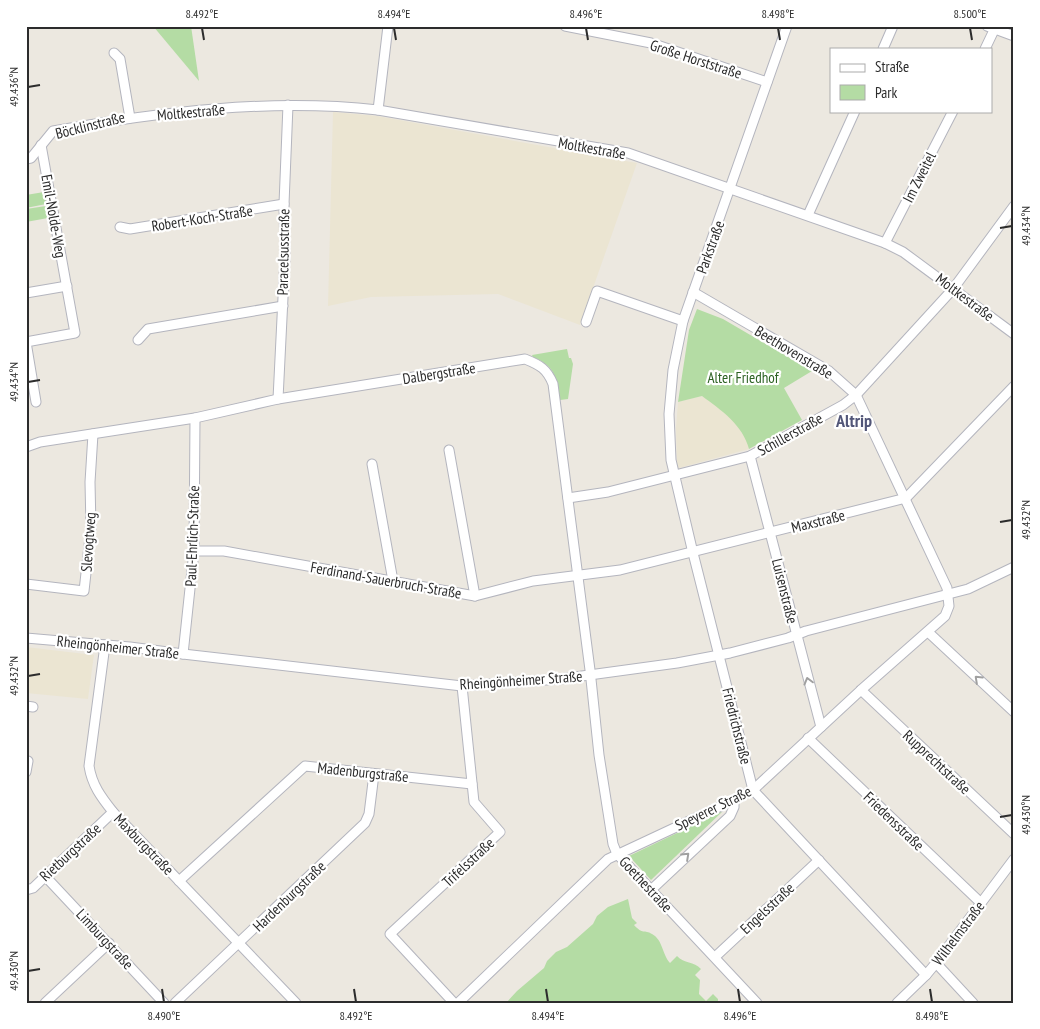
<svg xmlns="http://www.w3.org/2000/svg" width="1040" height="1029" font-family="'PT Sans Narrow',sans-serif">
	<rect width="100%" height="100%" fill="#ece8e0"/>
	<g fill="#ebe5d2">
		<path d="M333,112l44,4 260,47 -57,162 -82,-31 -127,3 -43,9z"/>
		<path d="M702,396l25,17 20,26 2,10 -70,19 -2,-1 -1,-39 2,-26z"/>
		<path d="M26,647l68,8 -6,44 -62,-6z"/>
	</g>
	<g fill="#b4dca4">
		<path d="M153,26h38l8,55z"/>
		<path d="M44,192l2,12 -20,4v-13z"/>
		<path d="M46,206l2,12 -22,4v-13z"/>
		<path d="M697,309l26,10 89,52 -28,17 18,32 -53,29c-6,-24 -28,-39 -47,-53l-24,6 11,-72z"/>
		<path d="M567,349l2,9h2l2,6 -5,35 -8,1c-3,-22 -5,-34 -27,-43l-1,-2z"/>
		<path d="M723,811l-72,69 -22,-24z"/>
		<path d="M628,899l4,19 5,5 -3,2c9,10 10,4 18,9 11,6 10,20 18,29l7,-7c7,8 17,5 24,13l-6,6 5,5 -1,14 7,7 7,-7 5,5v4h-212l11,-12 27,-23 3,-7 9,-9 11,-5 26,-23 4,-8 11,-9z"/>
	</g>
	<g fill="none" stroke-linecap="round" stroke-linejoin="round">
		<defs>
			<g id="minor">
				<path d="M565,26l86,17 116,39"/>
				<path d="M787,26l-104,295 -10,49 -4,44 2,46 22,93 60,237 173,185"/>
				<path d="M987,26l27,10"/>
				<path d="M883,49l10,-23"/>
				<path d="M985,49l10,-21"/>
				<path d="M114,53l6,6 10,59"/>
				<path d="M378,110l10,-84"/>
				<path d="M26,159l5,-1 22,-27c106,-19 217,-33 325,-21l250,43 257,90 18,9 111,82"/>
				<path d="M808,215l47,-104"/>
				<path d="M120,227l10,2 154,-25"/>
				<path d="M885,243l68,-132"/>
				<path d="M26,293l41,-7"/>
				<path d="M586,322l11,-31 86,30"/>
				<path d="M138,340l10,-11 135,-23"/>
				<path d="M278,399l7,-142 -1,-53 4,-99"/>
				<path d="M36,402l-10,-60 49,-9 -34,-188"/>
				<path d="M26,447l14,-5 155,-24 83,-19 247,-40c15,6 22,10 28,25l37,286 9,85 14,89 4,10 7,7 133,142"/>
				<path d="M449,450l26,146"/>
				<path d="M750,456l71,271"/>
				<path d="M372,464l21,117"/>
				<path d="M568,498l40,-6 142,-36 93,-51 13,-10 97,-106 61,-83"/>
				<path d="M194,551h30l251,45 58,-15 87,-11 286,-72 108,-112"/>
				<path d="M26,584l58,7 7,-63 -1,-46 3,-48"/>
				<path d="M928,632l86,80"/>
				<path d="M26,638l104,9 53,7 279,32 98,-7 117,-16 53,-10 58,-15 18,-7 162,-42 46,-22"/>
				<path d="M105,645l-16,121c3,19 12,31 24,46l183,191"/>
				<path d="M183,654l11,-103 1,-133"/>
				<path d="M861,690l153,144"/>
				<path d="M26,706l7,1"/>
				<path d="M808,738l173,165"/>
				<path d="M26,772l2,-11"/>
				<path d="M45,876l119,127"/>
				<path d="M179,881l126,-115 167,18"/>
				<path d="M26,890l7,-2 80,-76"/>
				<path d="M651,890l79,-74 4,-9v-7"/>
				<path d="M715,957l104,-97"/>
				<path d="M936,963l37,40"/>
				<path d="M45,1003l64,-60"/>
				<path d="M175,1003l190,-180 4,-9 5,-40"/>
				<path d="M454,1003l-64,-69 110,-102 -26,-30 -12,-116"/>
				<path d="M458,1003l150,-144 126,-59 19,-10 108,-100 84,-74 4,-10 -2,-18 -91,-193 -27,-24 -136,-79"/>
				<path d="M897,1003l29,-28 10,-12 78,-104"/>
			</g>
		</defs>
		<use href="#minor" stroke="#b4b5be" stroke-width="11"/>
		<use href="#minor" stroke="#fff" stroke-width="9"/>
	</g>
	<defs><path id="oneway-chevron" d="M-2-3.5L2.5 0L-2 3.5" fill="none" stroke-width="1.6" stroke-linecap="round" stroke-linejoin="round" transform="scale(1.25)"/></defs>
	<g stroke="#a0a0a0">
		<use href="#oneway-chevron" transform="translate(978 679) rotate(-137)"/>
		<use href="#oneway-chevron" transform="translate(808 681) rotate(-105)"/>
		<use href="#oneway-chevron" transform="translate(686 856) rotate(-43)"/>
	</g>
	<path fill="none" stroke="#2c2c2c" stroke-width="2" d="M202,28l2,12M394,28l2,12M586,28l2,12M778,28l2,12M970,28l2,12M28,87l12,-2M1000,228l12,-2M28,382l12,-2M1000,522l12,-2M28,676l12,-2M1000,817l12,-2M28,971l12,-2M162,989l2,13M354,989l2,13M546,989l2,13M738,989l2,13M930,989l2,13"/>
	<g text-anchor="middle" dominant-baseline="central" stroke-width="4.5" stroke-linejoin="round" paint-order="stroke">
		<g font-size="15" fill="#2c2c2c" stroke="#fff">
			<text transform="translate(696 59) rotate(18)">Große Horststraße</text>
			<text transform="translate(191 112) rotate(-5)">Moltkestraße</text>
			<text transform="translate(90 125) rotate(-14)">Böcklinstraße</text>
			<text transform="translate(592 148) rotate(10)">Moltkestraße</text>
			<text transform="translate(919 177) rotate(-63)">Im Zweitel</text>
			<text transform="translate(54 216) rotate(80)">Emil-Nolde-Weg</text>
			<text transform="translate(202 218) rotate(-9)">Robert-Koch-Straße</text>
			<text transform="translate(710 247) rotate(-70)">Parkstraße</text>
			<text transform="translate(283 252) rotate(-89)">Paracelsusstraße</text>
			<text transform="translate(965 297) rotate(37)">Moltkestraße</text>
			<text transform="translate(794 352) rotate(31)">Beethovenstraße</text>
			<text transform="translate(439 373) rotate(-9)">Dalbergstraße</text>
			<text transform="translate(790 434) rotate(-29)">Schillerstraße</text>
			<text transform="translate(818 521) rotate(-14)">Maxstraße</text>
			<text transform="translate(192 536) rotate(-88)">Paul-Ehrlich-Straße</text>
			<text transform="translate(88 542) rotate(-86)">Slevogtweg</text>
			<text transform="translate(386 580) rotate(10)">Ferdinand-Sauerbruch-Straße</text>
			<text transform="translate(785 591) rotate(76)">Luisenstraße</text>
			<text transform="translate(118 647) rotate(6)">Rheingönheimer Straße</text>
			<text transform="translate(521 680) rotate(-4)">Rheingönheimer Straße</text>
			<text transform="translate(737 726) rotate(76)">Friedrichstraße</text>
			<text transform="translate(937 762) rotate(43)">Rupprechtstraße</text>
			<text transform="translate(363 772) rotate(6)">Madenburgstraße</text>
			<text transform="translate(713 808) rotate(-26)">Speyerer Straße</text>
			<text transform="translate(894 821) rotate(44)">Friedensstraße</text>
			<text transform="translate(144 844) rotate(46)">Maxburgstraße</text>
			<text transform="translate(70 852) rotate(-43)">Rietburgstraße</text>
			<text transform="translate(468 862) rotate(-43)">Trifelsstraße</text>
			<text transform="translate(646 884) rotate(47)">Goethestraße</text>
			<text transform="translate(289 896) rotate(-44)">Hardenburgstraße</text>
			<text transform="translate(767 908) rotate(-43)">Engelsstraße</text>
			<text transform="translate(958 933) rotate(-53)">Wilhelmstraße</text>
			<text transform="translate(105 939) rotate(47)">Limburgstraße</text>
		</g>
		<g font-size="15" fill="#2d6224" stroke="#fff">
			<text x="743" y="377">Alter Friedhof</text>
		</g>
		<g font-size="18" font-weight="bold" fill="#525678" stroke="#fff">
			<text x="854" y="420">Altrip</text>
		</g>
	</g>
	<rect width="1040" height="1029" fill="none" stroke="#ffffff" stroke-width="55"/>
	<rect x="830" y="48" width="162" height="65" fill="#ffffff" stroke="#ababab"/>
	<rect x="840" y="64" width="25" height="8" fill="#ffffff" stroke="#ababab"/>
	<text x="875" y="72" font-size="15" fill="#2c2c2c">Straße</text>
	<rect x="840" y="85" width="25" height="15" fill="#b4dca4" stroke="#ababab"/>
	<text x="875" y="98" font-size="15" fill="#2c2c2c">Park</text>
	<rect x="28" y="28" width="984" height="974" fill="none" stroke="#2c2c2c" stroke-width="2"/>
	<g font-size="12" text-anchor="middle" fill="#2c2c2c">
		<text x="202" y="18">8.492°E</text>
		<text x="394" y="18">8.494°E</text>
		<text x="586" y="18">8.496°E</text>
		<text x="778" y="18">8.498°E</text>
		<text x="970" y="18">8.500°E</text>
		<text transform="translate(14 87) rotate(-90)" y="4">49.436°N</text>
		<text transform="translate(1026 226) rotate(-90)" y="4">49.434°N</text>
		<text transform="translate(14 382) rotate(-90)" y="4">49.434°N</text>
		<text transform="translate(1026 520) rotate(-90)" y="4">49.432°N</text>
		<text transform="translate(14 676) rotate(-90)" y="4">49.432°N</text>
		<text transform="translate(1026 815) rotate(-90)" y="4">49.430°N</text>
		<text transform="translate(14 971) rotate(-90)" y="4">49.430°N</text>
		<text x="164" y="1020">8.490°E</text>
		<text x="356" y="1020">8.492°E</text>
		<text x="548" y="1020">8.494°E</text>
		<text x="740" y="1020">8.496°E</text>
		<text x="932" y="1020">8.498°E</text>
	</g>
</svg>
